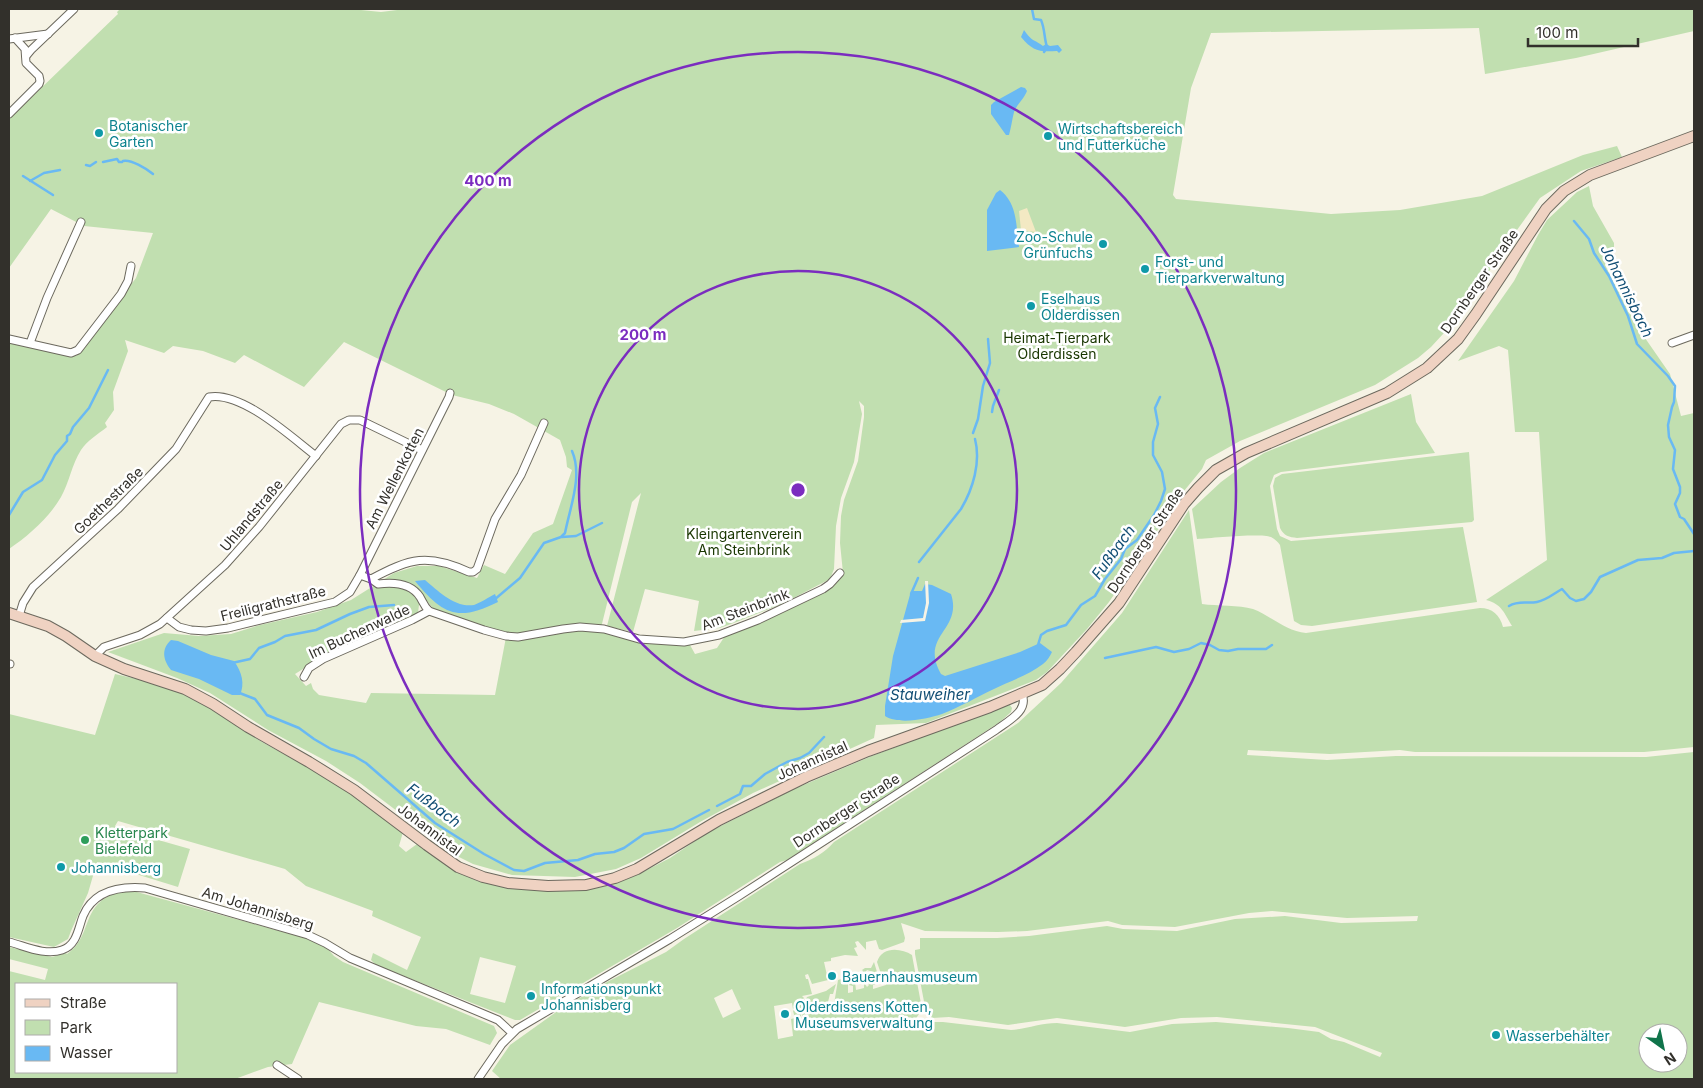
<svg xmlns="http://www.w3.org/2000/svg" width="1703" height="1088" font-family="Inter,sans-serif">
	<rect width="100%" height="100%" fill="#f6f3e5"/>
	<g fill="#c1dfb0" fill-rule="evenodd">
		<path d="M120,9h231l30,3 24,-3h1289v22l-118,27 -91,16 -6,-46 -268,5 -20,55 -18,107 3,4 155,15 69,-4 82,-14 101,-41 34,-9 5,11 -41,14 -41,27 -36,50 -27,42 -22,31 -24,26 -13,11 -43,27 -135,56 -34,19 -4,9 -18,22 -75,111 -22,27 -40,43 -11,8 -110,43 -50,2 -2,13 -121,55 -53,29 -59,36 -25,11 -41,8 -63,-2 -39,-11 -18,-9 -95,-72 -34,-22 -58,-31 -58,-37 -33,-15 -69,-26 56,-19 35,3 32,-2 29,-9 57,-13 34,-12 43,-27 23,-7h22l38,12 7,-13 21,9 28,-41 20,-9 19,-54 -5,-3 -1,-10 -6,-17 -46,-26 -25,-10 -37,-9 -108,-53 -40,45 -60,-32 -9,8 -32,-12 -30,-5 -9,7 -39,-13 3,11 -15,41 1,18 -9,13 2,4c-9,7 -20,14 -26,23 -9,14 -12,33 -20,47 -12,21 -33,39 -52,52v-206l67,13 60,-78 17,-45 -69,-7 -33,-17 -42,59v-149l109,-105 -1,-2zM859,401l5,5v11l-6,44 -14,39 -3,16 -1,27 3,30 -9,13 -64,32 -45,18 -8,12 -22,6 -5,-9 -52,-3 -38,-10 32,-130 9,-9 -34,133 26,6 12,-43 54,12 -5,30 26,-3 19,-7 45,-18 46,-24 4,-10 2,-43 5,-28 13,-36 8,-48zM427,601l8,10 52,17 20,4 -12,63 -124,-2 -5,10 -47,-8 -6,-6 -2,-6 -5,3 -11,-12 27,-17 90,-40 6,-4 1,-8z"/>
		<path d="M1589,186l4,20 21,37v7l-9,15 31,60 34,49 11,42 13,-3v334l-50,5h-229l-15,-2 -70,4 -82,-4 -1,5 80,5 69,-4 250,1 48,-5v327h-1193l-9,-8 18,-26 49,-35 48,-28 59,-30 18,-13 116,-75c14,-5 24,-11 34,-22l184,-119 43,-40 61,-70 67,-103 13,94c15,2 37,1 51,5 18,7 33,22 53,24l174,-25c12,0 20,7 23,19l9,-1c-8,-13 -10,-22 -26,-26l61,-40 -8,-128h-24l-7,-82 -9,-4 -41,15 56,-80 24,-46 9,-15 30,-28zM1272,911l75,7 71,-2 -1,5 -76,2 -56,-7 -50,3 -58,12 -54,-2 -16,-3 -78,10 -32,2h-77v11l-5,1v4l11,58 6,6 17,-1 59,8 49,-7 68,9 56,-9 36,-1 98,10 67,26 -2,4 -36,-15 -13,-3 -12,-7 -31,-4 -72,-6 -44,2 -42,8 -73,-9c-16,0 -31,6 -46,7l-68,-8h-10l-8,5h-12l-1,-2 10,-16 -10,-54c-11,-7 -30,-9 -35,7l4,12 7,5 -2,6 -13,4v-4l7,-3 -6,-20 -3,6h-6l-3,2 3,3 2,-3 9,3 -3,11 -5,-1 1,2 -2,2 -2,-3 2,-2 -3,-1v7l-8,2 -1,-8 2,-2 5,1 1,-5 -5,-2 -9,3v8l4,1v6l-5,1v-16l-10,3 -4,24 -6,-2 2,-8h3l3,-10 -10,7 -19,6c-6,10 -1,24 -13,29 10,-7 6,-17 11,-27l-12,12 2,7 -4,1 2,17 -15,3 -4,-33 18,-3 1,6 11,-11 -2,-2 10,-2 -4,-15h-2l-1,-4 3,-1 4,10 16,-4 -4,-18 7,-1v-3l14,-3 13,1 -4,-8 3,-1 -2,-5 3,-1 8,9v-8l10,-2 3,9 3,1 22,-8 1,-4 -4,-15 24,8 73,1 29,-1 81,-10 14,4 53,2 74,-14zM732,989l9,20 -18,9 -9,-20zM1648,1033h30v30h-30z"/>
		<path d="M1411,394l5,28 19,31 -154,19 -7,3 -4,11 7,43 3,7 11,5 172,-14 14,75 -165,24 -11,-1 -7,-4 -14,-76c-2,-3 -5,-6 -9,-8 -11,-4 -59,1 -74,2l-5,-30 29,-27 19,-14 24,-15z"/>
		<path d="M1469,452l5,68 -2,2 -175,16c-8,-1 -13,-2 -17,-10l-7,-42 2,-8 7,-4z"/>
		<path d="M115,674l35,8 33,11 28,15 51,34 74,41 67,49 -4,14 7,6 11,-8 30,22 30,15 55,9 22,1 44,-3 22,-6 21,-9 29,-15 37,-25 87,-44 78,-33 133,-50 5,-1 2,3 -1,4 -11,10 -213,138 -7,2 -103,66 -157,92h-5l-139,-55 -5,-5 2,-7 34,17 14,-33 -49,-21 1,-5 -67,-25 -21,-17 -167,-48 -3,5 8,4 67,19 -12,38 -81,-25 -9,31 -17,38 -3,8 -14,8 -45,-10v-223l86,21zM480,957l36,9 -11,37 -35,-9z"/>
		<path d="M124,891h9l172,47 22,10 7,8 9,6 151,64 3,7 -7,12 -44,-16 -30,-3 -97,-24 -27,62 -24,3 -33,12h-226v-108l36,9 3,-11 -39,-10v-12l43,10 14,-4 1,1c28,-19 11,-53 57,-63zM16,984h160v88h-160z"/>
	</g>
	<path fill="#f3e9c3" d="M1027,208l9,24 -15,-2 -2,-19z"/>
	<g fill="#69b9f3">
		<path d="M1024,30c8,12 10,9 19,16l3,-2 4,2 8,-1 4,5 -3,3 -2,-2c-19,1 -24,0 -36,-14z"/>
		<path d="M1021,87l4,1 2,3c-3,8 -10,13 -13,21 -2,8 -3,16 -5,23h-3l-15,-21v-9l3,-3z"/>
		<path d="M1000,190c18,14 16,37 19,57l-32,4v-41l9,-17z"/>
		<path d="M425,580c13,11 30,28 49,25 6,-2 15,-8 21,-11l3,8c-40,20 -55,13 -83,-21z"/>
		<path d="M925,584l7,1 19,9c12,37 -32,41 -10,80l4,2 75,-24 20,-9 12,9c-2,4 -5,9 -9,12 -14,11 -33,17 -49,25 -17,8 -34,18 -52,25 -15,5 -43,11 -57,2v-10l8,-50 18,-65h11z"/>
		<path d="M171,640l7,1 33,14 23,6c8,11 11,23 6,34h-8l-33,-16 -28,-9c-8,-10 -10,-21 0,-30z"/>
	</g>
	<path fill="#f6f3e5" d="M925,581h3l1,22 -4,18 -25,2 1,-3 22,-2 3,-15z"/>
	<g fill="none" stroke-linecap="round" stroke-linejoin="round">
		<g stroke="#69b9f3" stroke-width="2.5">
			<path d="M1032,9l2,10 7,1c4,9 3,18 6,27l-3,5"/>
			<path d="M123,161c8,-2 24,8 30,13"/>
			<path d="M103,162l14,-3 2,3h3"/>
			<path d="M86,165l4,1 6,-4"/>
			<path d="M23,176l30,19"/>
			<path d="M30,181l14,-8 16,-3"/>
			<path d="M1574,221l15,18 5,14 15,23 19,40 9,28 31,32 7,10 -1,16 -2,5 -4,18 1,12 6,13 -2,19 7,18v6l-5,11 5,13 4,2 10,15"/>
			<path d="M992,412l1,-6 6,-16"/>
			<path d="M973,433l5,-14 5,-33 7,-23 -2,-24"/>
			<path d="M9,515l14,-23 19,-12 13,-25 12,-14v-5l3,-2 3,-7 16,-19 19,-38"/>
			<path d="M562,537l14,-1 26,-13"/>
			<path d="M919,562l42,-53c12,-20 20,-47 14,-70"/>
			<path d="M911,594l7,-16"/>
			<path d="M494,600l26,-22 24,-35 17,-6 4,-4c5,-26 18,-57 7,-82"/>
			<path d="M1509,606c10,-6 18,-2 28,-4 10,-2 16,-8 25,-13l8,9 6,3 8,-2 7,-7 9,-15 38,-17 24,-2 12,-5 20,-2"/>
			<path d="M1038,645l3,-10 6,-4 19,-6 15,-20 14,-9 10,-17 16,-20 4,-10 12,-9 17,-25 7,-14 4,-12 -3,-17 -9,-17v-13l5,-18 -3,-16 5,-11"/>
			<path d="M1105,658l51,-11 18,5 15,-3 12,-6 9,2 9,5 9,1 10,-2h28l6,-4"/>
			<path d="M232,663l18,-4 9,-11 16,-6 10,-6 31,-6 34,-16 19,-7 25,-2"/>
			<path d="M237,692l18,7 12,16 32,13 15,11 17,10 23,7 12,7 69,60 49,31 30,16 10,1 21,-8 33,-3 17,-6 19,-2 10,-4 20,-14 29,-5 36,-19"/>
			<path d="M717,806l23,-12 3,-8h8l14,-12 22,-12 13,-4 9,-5 15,-16"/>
			<path d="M806,1004l6,4h26"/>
		</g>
		<defs>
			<g id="street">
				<path d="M9,39l39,-5"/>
				<path d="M26,56l5,-6 43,-41"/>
				<path d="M9,114l30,-30 1,-3 -1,-5 -13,-13 -1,-14 -10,-11"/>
				<path d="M9,339l62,14 7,-3 43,-56 7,-13 3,-15"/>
				<path d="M30,343l17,-45 34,-76"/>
				<path d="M1672,343l22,-8"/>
				<path d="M360,575l89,-178 1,-4"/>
				<path d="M371,579l7,5c15,-2 33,-1 42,13 3,5 4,9 9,14l55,19 22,6 12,1 45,-8 17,-2 24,2 35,10 45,3 35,-7 39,-15 65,-31 7,-5 10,-11"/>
				<path d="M19,616l4,-13 10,-16 85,-78 58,-60 33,-52c33,-6 82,40 107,59"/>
				<path d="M167,618l12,9 12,3 15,1 22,-3 107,-26 15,-10 10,-17 11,4c39,-21 57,-26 98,-7h4l4,-3 18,-50 26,-44 23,-52"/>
				<path d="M95,656l9,-9 36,-12 20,-11 65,-59 34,-38 82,-103 8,-4h11l62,30"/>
				<path d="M9,664h1"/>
				<path d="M304,677l5,-9 14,-9 89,-39 17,-9"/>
				<path d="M9,942c16,4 36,14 53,8 15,-5 16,-21 21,-34 11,-26 37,-30 62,-28l163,47 17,8 25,15 148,62 14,13"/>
				<path d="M277,1065l21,14"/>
				<path d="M478,1079l24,-35 15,-15 153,-90 69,-43 257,-166c12,-9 33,-19 26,-36"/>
			</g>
			<path id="secondary" d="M9,613l39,13 18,10 29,20 29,13 61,20 28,15 35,23 61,35 45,28 73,55 31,22 25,10 25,6 40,3 38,-1 29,-7 22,-9 82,-49 87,-43 62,-26 122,-44 52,-22 18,-16 16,-17 43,-49 65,-99 14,-16 18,-18 30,-17 141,-60 40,-25 31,-29 18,-25 70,-105 18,-18 26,-16 104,-39"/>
		</defs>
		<use href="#street" stroke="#6c695e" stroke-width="9"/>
		<use href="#secondary" stroke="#6c695e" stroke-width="12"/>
		<use href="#street" stroke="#fff" stroke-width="7"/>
		<use href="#secondary" stroke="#efd2c2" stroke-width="10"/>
	</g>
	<g fill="none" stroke="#7b2cbf" stroke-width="2.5">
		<circle cx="798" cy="490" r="219"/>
		<circle cx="798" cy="490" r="438"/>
	</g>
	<g fill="#0f9aa8" stroke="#fff" stroke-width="2">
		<circle cx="99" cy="133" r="5"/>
		<circle cx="1048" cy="136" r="5"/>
		<circle cx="1103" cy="244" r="5"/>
		<circle cx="1145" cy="269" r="5"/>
		<circle cx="1031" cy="306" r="5"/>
		<circle cx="61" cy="867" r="5"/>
		<circle cx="832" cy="976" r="5"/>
		<circle cx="531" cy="996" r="5"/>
		<circle cx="785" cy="1014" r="5"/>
		<circle cx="1496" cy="1035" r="5"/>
	</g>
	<circle fill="#2e9e5b" stroke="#fff" stroke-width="2" cx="85" cy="840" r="5"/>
	<g text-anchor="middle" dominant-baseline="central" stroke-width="5" stroke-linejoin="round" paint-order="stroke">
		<g font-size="14" fill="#0d838f" stroke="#fff" text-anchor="start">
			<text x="109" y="125">Botanischer<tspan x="109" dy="16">Garten</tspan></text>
			<text x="1058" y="128">Wirtschaftsbereich<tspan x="1058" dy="16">und Futterküche</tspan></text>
			<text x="1093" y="236" text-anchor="end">Zoo-Schule<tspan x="1093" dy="16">Grünfuchs</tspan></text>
			<text x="1155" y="261">Forst- und<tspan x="1155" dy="16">Tierparkverwaltung</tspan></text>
			<text x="1041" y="298">Eselhaus<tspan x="1041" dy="16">Olderdissen</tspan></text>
			<text x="71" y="867">Johannisberg</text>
			<text x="842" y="976">Bauernhausmuseum</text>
			<text x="541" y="988">Informationspunkt<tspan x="541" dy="16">Johannisberg</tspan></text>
			<text x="795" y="1006">Olderdissens Kotten,<tspan x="795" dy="16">Museumsverwaltung</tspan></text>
			<text x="1506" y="1035">Wasserbehälter</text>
		</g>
		<g font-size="14" fill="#32302b" stroke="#fff">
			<text transform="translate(1479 281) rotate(-55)">Dornberger Straße</text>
			<text transform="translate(394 478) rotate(-63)">Am Wellenkotten</text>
			<text transform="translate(108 500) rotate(-44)">Goethestraße</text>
			<text transform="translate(251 515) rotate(-50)">Uhlandstraße</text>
			<text transform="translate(1145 540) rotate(-56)">Dornberger Straße</text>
			<text transform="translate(273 603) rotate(-14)">Freiligrathstraße</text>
			<text transform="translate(745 609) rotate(-21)">Am Steinbrink</text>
			<text transform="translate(359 631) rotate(-25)">Im Buchenwalde</text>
			<text transform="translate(812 760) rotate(-24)">Johannistal</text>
			<text transform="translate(846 810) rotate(-33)">Dornberger Straße</text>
			<text transform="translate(430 829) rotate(37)">Johannistal</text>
			<text transform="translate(258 908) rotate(17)">Am Johannisberg</text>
		</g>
		<g font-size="14" fill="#193600" stroke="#fff">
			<text x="1057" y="337">Heimat-Tierpark<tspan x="1057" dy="16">Olderdissen</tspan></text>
			<text x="744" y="533">Kleingartenverein<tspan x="744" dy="16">Am Steinbrink</tspan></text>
		</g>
		<g font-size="14" fill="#27864d" stroke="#fff" text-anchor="start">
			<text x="95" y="832">Kletterpark<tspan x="95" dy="16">Bielefeld</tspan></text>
		</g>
		<g font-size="15" font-style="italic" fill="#114e74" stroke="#fff">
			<text transform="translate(1627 291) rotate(64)">Johannisbach</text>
			<text transform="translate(1113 552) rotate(-54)">Fußbach</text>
			<text x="930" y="694">Stauweiher</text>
			<text transform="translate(434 805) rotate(37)">Fußbach</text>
		</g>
	</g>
	<circle cx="798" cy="490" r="8" fill="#7b2cbf" stroke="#fff" stroke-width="2.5"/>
	<g font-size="15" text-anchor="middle" font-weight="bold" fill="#7b2cbf" stroke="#fff" stroke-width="5" stroke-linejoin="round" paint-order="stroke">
		<text x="488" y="186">400 m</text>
		<text x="643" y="340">200 m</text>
	</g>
	<rect width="1703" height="1088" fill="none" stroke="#32302b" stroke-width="20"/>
	<rect x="15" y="983" width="162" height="90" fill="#ffffff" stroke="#adacaa"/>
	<rect x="25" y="999" width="25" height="8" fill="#efd2c2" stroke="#adacaa"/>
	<text x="60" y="1008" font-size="15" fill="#32302b">Straße</text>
	<rect x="25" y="1020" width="25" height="15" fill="#c1dfb0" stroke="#adacaa"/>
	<text x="60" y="1033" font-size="15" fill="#32302b">Park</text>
	<rect x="25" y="1046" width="25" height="15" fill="#69b9f3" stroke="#adacaa"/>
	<text x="60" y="1058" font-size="15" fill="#32302b">Wasser</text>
	<g transform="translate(1663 1048) rotate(147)"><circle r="24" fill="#ffffff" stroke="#adacaa"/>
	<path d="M0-4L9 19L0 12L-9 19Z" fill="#10744b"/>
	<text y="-8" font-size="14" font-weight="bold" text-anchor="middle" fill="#32302b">N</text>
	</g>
	<path d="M1528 38v8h110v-8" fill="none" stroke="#32302b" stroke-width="2.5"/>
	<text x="1536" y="38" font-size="15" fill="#32302b" stroke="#ffffff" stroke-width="4" paint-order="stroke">100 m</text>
</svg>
